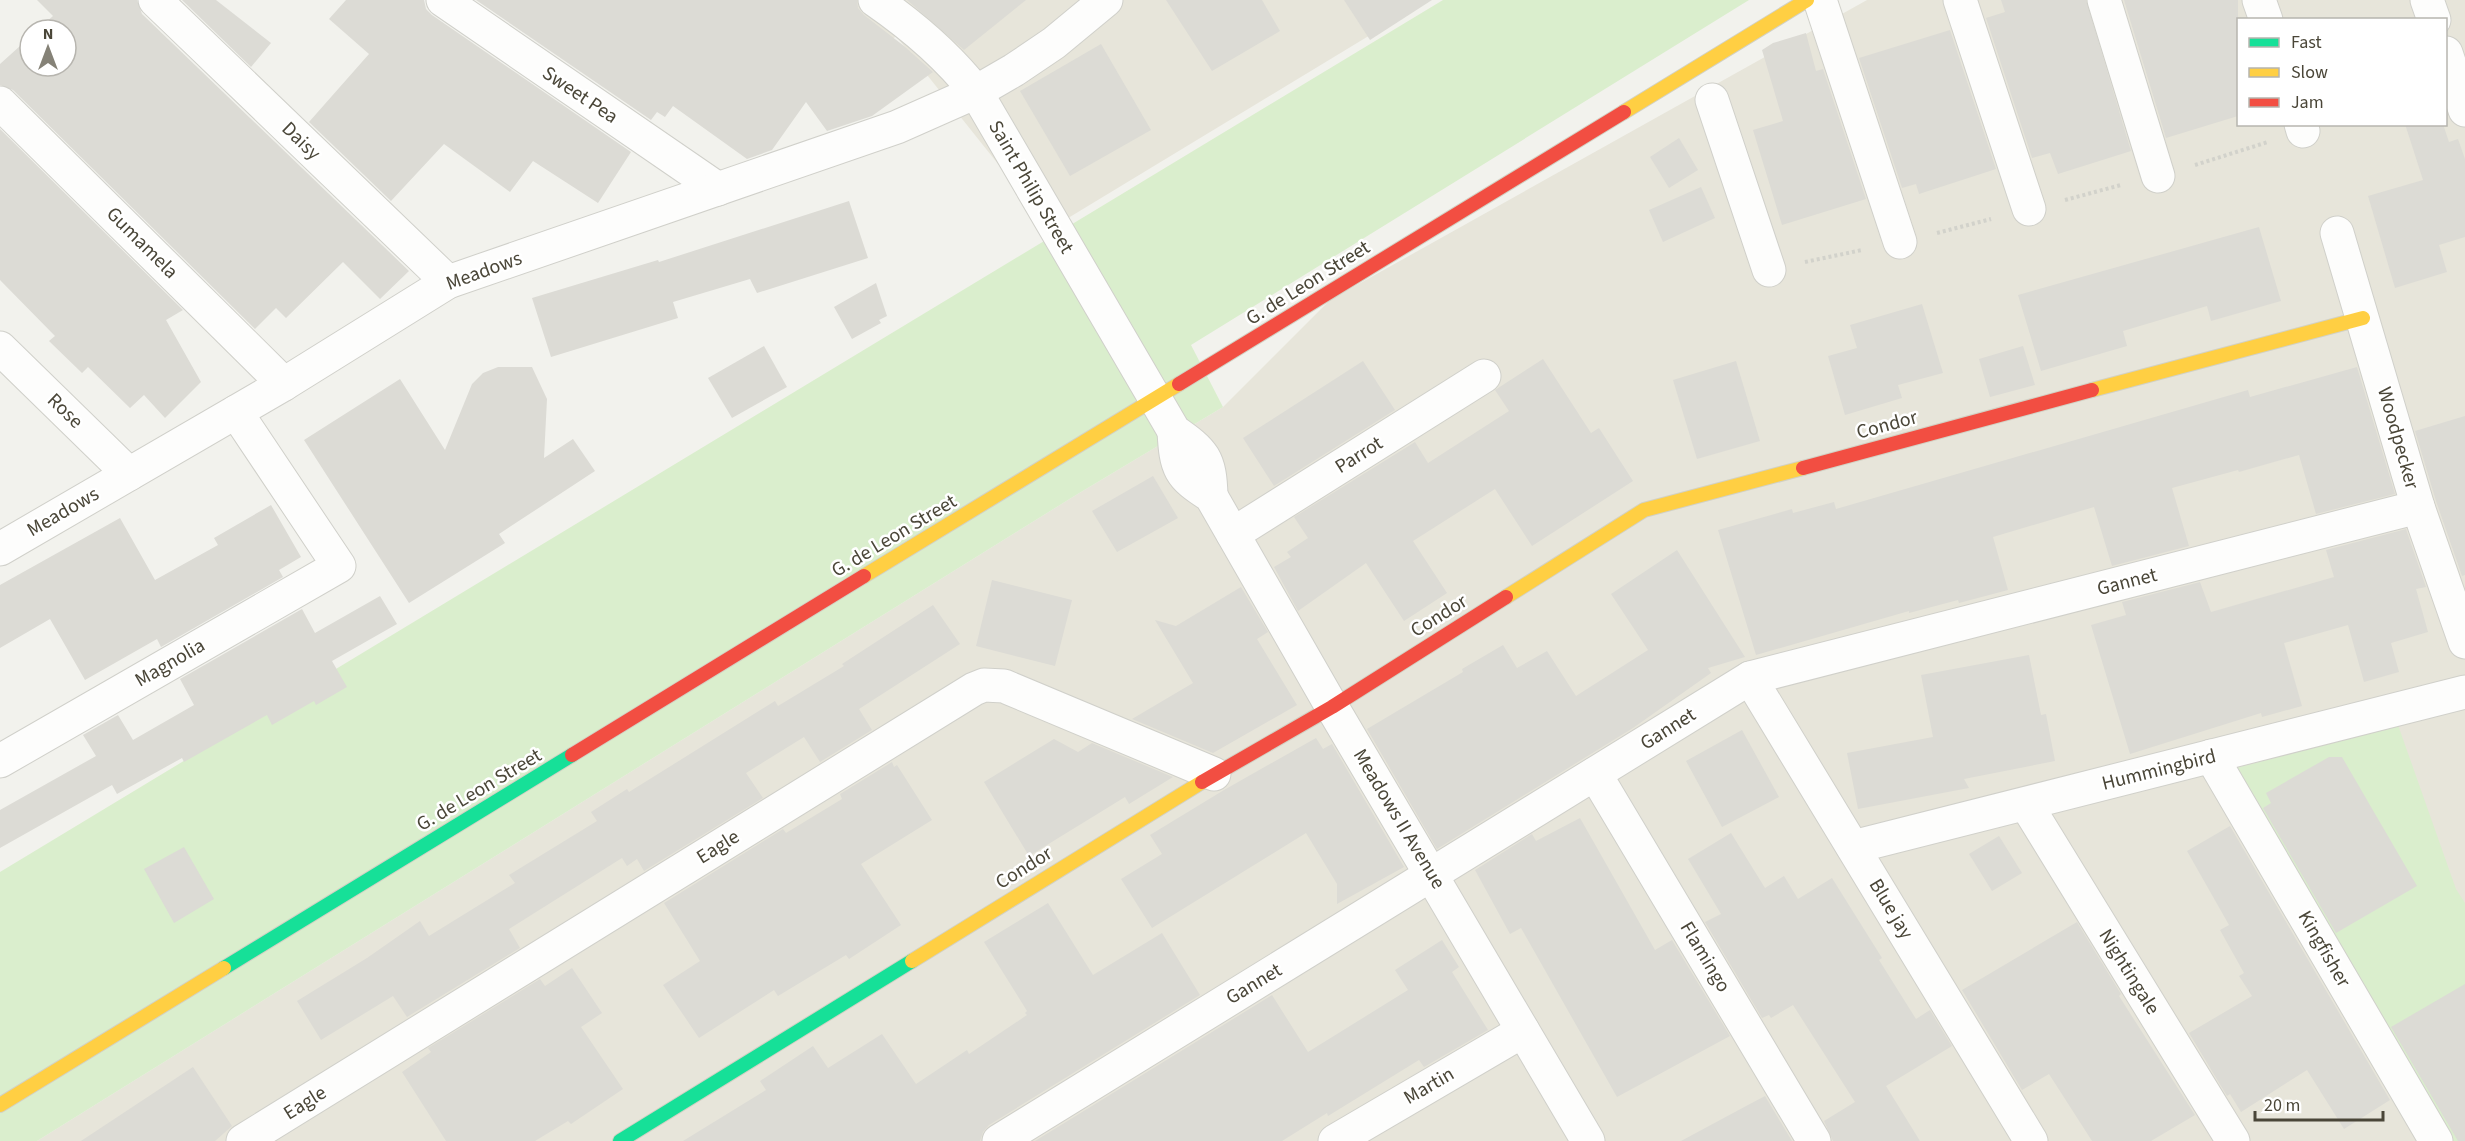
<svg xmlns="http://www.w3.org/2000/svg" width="2465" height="1141" font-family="'Source Sans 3',sans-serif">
	<rect width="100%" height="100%" fill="#f2f2ed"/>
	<g fill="#e7e5da" fill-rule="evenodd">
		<path d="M690,0h738l-378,229 -154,-193 -62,59z"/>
		<path d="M1867,0h598v1141h-2428l1039,-646 147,-88 107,-107zM2238,20h208v104h-208z"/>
	</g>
	<g fill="#daeecd">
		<path d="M1443,0h306l-558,345 32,62 -147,88 -1039,646h-37v-269z"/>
		<path d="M2398,725l58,164 9,14v238h-12l-217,-373z"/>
	</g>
	<g fill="#dcdbd5">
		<path d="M37,0h100l5,14 267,257 -29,28 -37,-37 -57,56 -10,-10 -21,21 -242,-239 -13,-5v-21l30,-27v29h36v-36h-29l16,-14z"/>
		<path d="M182,0h34l55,43 -20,24z"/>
		<path d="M346,0h78l2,9 6,6 199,137 -33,51 -65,-42 -23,31 -66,-48 -53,57 -82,-79 60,-68 -40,-35z"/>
		<path d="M476,0h381l1,8 6,7 40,31 29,26 -61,44 -45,15 -21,-29 -34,48 -25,9 -74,-53 -8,11 -8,-5 -6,8z"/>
		<path d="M907,0h119l-62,50z"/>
		<path d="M1166,0h96l18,31 -68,40z"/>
		<path d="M1344,0h88l-62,40z"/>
		<path d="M2001,0h85l45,151 -73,23 -8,-21 -18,5 -46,-140 19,-6z"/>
		<path d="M2124,0h114v116l-72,22z"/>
		<path d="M1950,30l46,139 -77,25 -3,-10 -14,4 -43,-130z"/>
		<path d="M1806,33l10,38 7,-2 43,130 -84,26 -29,-95 30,-9 -21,-71 11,-7z"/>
		<path d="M1101,44l50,86 -81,46 -50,-85z"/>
		<path d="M2405,124h38l6,18 9,-3 7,20v78l-26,8 8,27 -52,16 -27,-92 55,-16z"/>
		<path d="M0,129l183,181 -17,10 35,62 -36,36 -21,-23 -14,13 -42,-41 -6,6 -33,-32 6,-5 -55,-56z"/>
		<path d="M1679,138l19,32 -29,18 -19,-31z"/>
		<path d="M1701,187l14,31 -52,24 -14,-32z"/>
		<path d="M849,201l19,57 -111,35 -7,-14 -77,23 5,16 -127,39 -19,-59 126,-38 1,2z"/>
		<path d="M2259,227l22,74 -70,20 -4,-15 -84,25 4,15 -86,25 -23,-76z"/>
		<path d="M876,283l11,33 -8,4 2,3 -29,16 -18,-32z"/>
		<path d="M1922,304l21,69 -45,12 4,13 -57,17 -17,-59 29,-8 -7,-23z"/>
		<path d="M764,346l23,41 -55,31 -24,-40z"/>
		<path d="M2023,346l12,39 -45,12 -11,-38z"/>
		<path d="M1543,359l48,74 8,-5 34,53 -101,65 -37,-57 -82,52 34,52 -43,28 -38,-58 -68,48 -24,-44 17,-10 -4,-5 21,-14 -14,-21 121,-75 13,21 81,-52 -14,-21z"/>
		<path d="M1363,361l32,49 -121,76 -31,-48z"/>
		<path d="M1736,361l24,80 -63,18 -24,-79z"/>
		<path d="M498,367h34l15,32 -3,59 29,-19 22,32 -96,63 6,9 -96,60 -105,-163 96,-61 45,71 27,-66 11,-11z"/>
		<path d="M2357,367l38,127 -79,20 -17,-59 -60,17 -1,-2 -66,18 17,58 -77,20 -18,-59 -101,30 15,53 -49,13 -1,-3 -49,13v-2l-153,44 -38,-125 74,-21 1,4 41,-11 2,7 412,-119 2,7z"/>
		<path d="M2465,416v159l-3,1 -26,-75 -21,-70z"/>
		<path d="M1153,476l25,42 -61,34 -25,-41z"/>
		<path d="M271,505l30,52 -22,13 4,7 -122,70 -4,-8 -72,41 -35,-61 -50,29v-63l120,-67 35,62 63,-35 -4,-7z"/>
		<path d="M2406,529l20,58 -10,2 12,43 -37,11 8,29 -35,10 -16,-57 -64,18 18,63 -40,11 -1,-4 -131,41 -39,-129 35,-10 -4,-13 78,-20 11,30 123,-35 -8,-27z"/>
		<path d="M1677,550l68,107 -37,11 3,5 -78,55 -196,121 -70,-120 96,-57 -1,-3 41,-24 14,23 30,-17 29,45 72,-46 -37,-56z"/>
		<path d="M992,580l80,20 -17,66 -79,-20z"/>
		<path d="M1241,587l27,45 -11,7 40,66 -84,48 -81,-34 61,-36 -38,-63 21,6z"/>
		<path d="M380,596l17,28 -65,37 15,26 -31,18 -2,-4 -42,24 -5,-10 -83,47 -2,-4 -65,36 -5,-9 -112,63v-38l96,-54 -13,-21 35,-20 15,25 61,-35 -14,-26 122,-70 13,24z"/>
		<path d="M933,605l27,39 -101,65 13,21 -52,32 -16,-25 -58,36 17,25 -119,73 -7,-12 -10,7 -5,-8 -113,71 11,19 -113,69 -14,-21 -72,44 -24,-39 70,-43 53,-37 9,15 86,-53 -6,-8 88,-54 -6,-9 36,-23 2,3 146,-91 3,5 66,-40 -2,-2z"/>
		<path d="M2029,655l12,60 5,-1 9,47 -91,18 5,9 -111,21 -11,-56 86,-16 -12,-62z"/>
		<path d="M1742,730l37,67 -57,30 -36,-66z"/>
		<path d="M1316,738l7,11 9,-5 72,123 -67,37v-20l-31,-51 -154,95 -31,-49 41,-25 -12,-19 74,-45z"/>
		<path d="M1054,739l24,13 14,-9 81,34 -44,27 -4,-7 -96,59 -45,-74z"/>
		<path d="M2329,757h13l75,129 -81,47 -73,-125 8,-5 -5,-10z"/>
		<path d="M892,762l2,5 3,-2 35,55 -71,44 40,61 -52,34 -3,-4 -68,41 -4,-6 -75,48 -36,-53 37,-24 -36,-58 119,-74 3,4 56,-34 -2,-5z"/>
		<path d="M1580,818l75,132 17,-10 58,96 -113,61 -96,-169 -11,6 -35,-64 57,-36 4,7z"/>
		<path d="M2230,826l160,274 -46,29 -37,-59 -66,42 -11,-18 -3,2 -38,-63 63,-37 -13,-20 5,-3 -24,-43 9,-5 -42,-74z"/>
		<path d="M1731,833l34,55 19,-12 14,23 34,-21 50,80 -3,2 37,59 14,-9 22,36 -66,40 34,55h-87l-9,-20 31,-19 -62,-97 -22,13 -2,-3 -7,3 -57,-96 16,-8 -33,-55z"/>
		<path d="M1999,836l23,37 -30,18 -23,-37z"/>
		<path d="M184,847l30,52 -40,24 -30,-54z"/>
		<path d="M1048,903l45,72 69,-42 38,62 -211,130 -6,7 -3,9h-297l83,-51 -6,-9 53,-35 15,22 54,-34 34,50 51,-34 2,4 58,-39 -2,-2 2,-2 -43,-69z"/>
		<path d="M2077,922l44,72 -2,2 76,119 -44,26h-59l-43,-67 -27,16 -60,-100z"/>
		<path d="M1442,940l17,27 -7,5 36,58 -64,37 -5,-7 -91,56 -1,-3 -45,28h-247l237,-146 36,57 100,-62 -13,-20z"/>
		<path d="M572,968l30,45 -21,14 42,62 -52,35 -3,-3 -33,20h-89l-44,-69 29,-20 -3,-4 112,-69 5,7z"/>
		<path d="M2465,984v157h-7l-67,-114z"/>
		<path d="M193,1067l39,59 -17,15h-134z"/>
		<path d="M1765,1096l27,45h-111l67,-36z"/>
	</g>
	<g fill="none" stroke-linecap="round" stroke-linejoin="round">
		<defs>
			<g id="street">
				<path d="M155,0l293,282"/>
				<path d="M443,0l275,189"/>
				<path d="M875,0c39,27 72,55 101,92l198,339c30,21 36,27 37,65"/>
				<path d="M1820,0l80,242"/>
				<path d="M1960,0l69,209"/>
				<path d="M2104,0l54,176"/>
				<path d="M2259,0l7,20"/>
				<path d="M2427,0l7,20"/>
				<path d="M2446,53l19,57"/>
				<path d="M1712,100l57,170"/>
				<path d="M0,103l284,281"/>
				<path d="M2301,124l2,7"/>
				<path d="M2337,233l81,274 47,135"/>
				<path d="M0,348l129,126"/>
				<path d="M1174,431c2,38 5,45 37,65l121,211 256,434"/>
				<path d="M1233,534l251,-158"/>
				<path d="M0,549l284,-165 164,-102 449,-155 79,-35 38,-22 40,-27 52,-43"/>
				<path d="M1750,678l281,463"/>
				<path d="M2211,756l225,385"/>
				<path d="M0,761l339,-195 -103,-154"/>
				<path d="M1595,774l219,367"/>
				<path d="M2026,804l207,337"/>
				<path d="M1853,847l612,-155"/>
				<path d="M243,1141l731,-452 10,-4 20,1 210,88"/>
				<path d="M999,1141l751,-463 668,-171"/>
				<path d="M1335,1141l188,-110"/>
			</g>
			<g id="fast">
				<path d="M224,968l348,-213"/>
				<path d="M620,1141l292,-180"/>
			</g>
			<g id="slow">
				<path d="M1624,112l183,-112"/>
				<path d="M2092,390l271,-72"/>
				<path d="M864,576l315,-192"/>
				<path d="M1506,597l138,-87 159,-42"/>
				<path d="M912,961l290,-179"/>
				<path d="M0,1105l224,-137"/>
			</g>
			<g id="jam">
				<path d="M1179,384l445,-272"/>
				<path d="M1803,468l289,-78"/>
				<path d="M572,755l292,-179"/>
				<path d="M1202,782l130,-75 174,-110"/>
			</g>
		</defs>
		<use href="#street" stroke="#d0d0ca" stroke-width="35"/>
		<use href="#fast" stroke="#d2d1c4" stroke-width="16"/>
		<use href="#slow" stroke="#d2d1c4" stroke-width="16"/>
		<use href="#jam" stroke="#d2d1c4" stroke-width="16"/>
		<g stroke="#d2d2cb" stroke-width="4" stroke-dasharray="3 3" stroke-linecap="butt">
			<path d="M2195,165l73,-23"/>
			<path d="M2065,200l56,-15"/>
			<path d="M1937,233l54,-14"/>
			<path d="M1805,262l57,-12"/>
		</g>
		<use href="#street" stroke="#fdfdfc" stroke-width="33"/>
		<use href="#fast" stroke="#16e098" stroke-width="14"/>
		<use href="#slow" stroke="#ffcf43" stroke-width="14"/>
		<use href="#jam" stroke="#f24e42" stroke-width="14"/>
	</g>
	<g text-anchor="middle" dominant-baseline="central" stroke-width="5" stroke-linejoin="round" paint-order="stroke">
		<g font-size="20" fill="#4a4638" stroke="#fff">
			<text transform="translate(580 95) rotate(34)">Sweet Pea</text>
			<text transform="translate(301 141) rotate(44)">Daisy</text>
			<text transform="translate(1031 187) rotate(60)">Saint Philip Street</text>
			<text transform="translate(142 243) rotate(45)">Gumamela</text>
			<text transform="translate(484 271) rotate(-20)">Meadows</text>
			<text transform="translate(1308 283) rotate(-32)">G. de Leon Street</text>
			<text transform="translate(65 411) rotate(44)">Rose</text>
			<text transform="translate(1887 425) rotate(-15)">Condor</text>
			<text transform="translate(2398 438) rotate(74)">Woodpecker</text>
			<text transform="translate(1359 455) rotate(-32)">Parrot</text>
			<text transform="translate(63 512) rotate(-30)">Meadows</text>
			<text transform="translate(894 536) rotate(-31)">G. de Leon Street</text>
			<text transform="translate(2127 582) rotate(-14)">Gannet</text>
			<text transform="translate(1439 616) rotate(-32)">Condor</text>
			<text transform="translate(170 663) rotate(-30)">Magnolia</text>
			<text transform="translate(1668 729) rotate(-32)">Gannet</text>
			<text transform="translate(2159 770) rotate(-14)">Hummingbird</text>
			<text transform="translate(479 790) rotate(-31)">G. de Leon Street</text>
			<text transform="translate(1399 819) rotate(59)">Meadows II Avenue</text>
			<text transform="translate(718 847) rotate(-32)">Eagle</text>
			<text transform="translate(1024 868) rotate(-32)">Condor</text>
			<text transform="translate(1891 909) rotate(59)">Blue jay</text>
			<text transform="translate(2324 949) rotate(60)">Kingfisher</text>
			<text transform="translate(1705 957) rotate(59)">Flamingo</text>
			<text transform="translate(2129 972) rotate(58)">Nightingale</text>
			<text transform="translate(1254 984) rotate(-31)">Gannet</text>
			<text transform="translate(1429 1086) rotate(-30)">Martin</text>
			<text transform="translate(305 1103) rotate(-32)">Eagle</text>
		</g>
	</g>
	<rect x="2237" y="18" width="210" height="108" fill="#ffffff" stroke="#b7b5af" stroke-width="1.5"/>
	<rect x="2249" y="38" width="30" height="9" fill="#16e098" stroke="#b7b5af" stroke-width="1.5"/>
	<text x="2291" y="48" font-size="18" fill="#4a4638">Fast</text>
	<rect x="2249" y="68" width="30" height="9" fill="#ffcf43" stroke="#b7b5af" stroke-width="1.5"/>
	<text x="2291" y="78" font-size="18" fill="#4a4638">Slow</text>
	<rect x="2249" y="98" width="30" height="9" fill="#f24e42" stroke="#b7b5af" stroke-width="1.5"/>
	<text x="2291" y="108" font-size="18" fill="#4a4638">Jam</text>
	<g transform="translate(48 48)"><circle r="28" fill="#ffffff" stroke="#b7b5af" stroke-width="1.5"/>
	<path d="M0-4.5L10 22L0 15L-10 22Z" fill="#858277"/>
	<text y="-9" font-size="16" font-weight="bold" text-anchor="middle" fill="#4a4638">N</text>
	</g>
	<path d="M2255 1111v9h128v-9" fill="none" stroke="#4a4638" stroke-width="3"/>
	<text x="2264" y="1111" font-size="18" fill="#4a4638" stroke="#ffffff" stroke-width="4.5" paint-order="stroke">20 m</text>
</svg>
